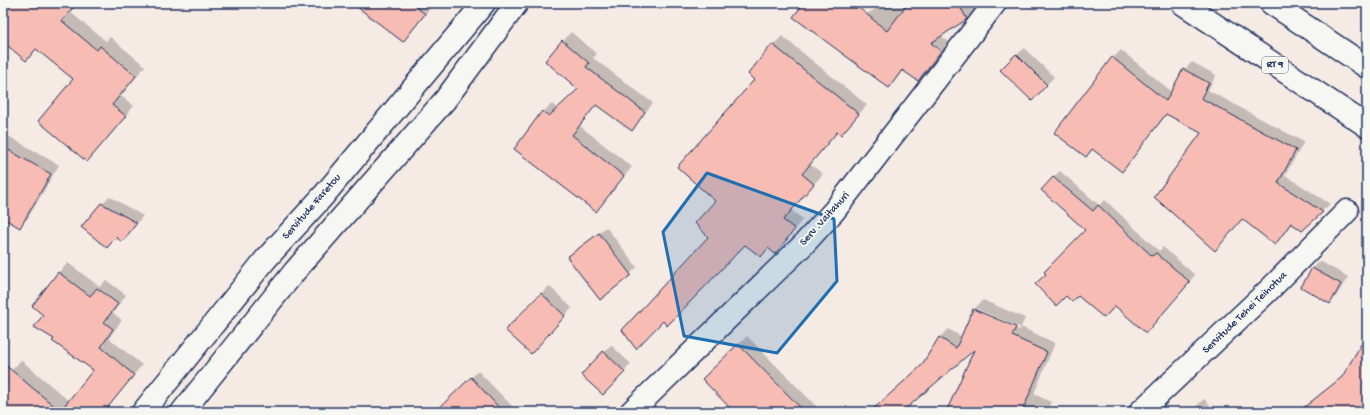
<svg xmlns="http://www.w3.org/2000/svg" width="1370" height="415" font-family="'Gochi Hand',sans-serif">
	<rect width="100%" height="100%" fill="#f6eae5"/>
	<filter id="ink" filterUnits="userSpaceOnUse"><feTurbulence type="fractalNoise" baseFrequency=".025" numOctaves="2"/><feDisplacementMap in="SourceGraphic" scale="8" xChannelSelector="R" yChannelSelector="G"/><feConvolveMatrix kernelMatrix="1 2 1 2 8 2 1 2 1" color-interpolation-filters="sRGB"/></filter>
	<g filter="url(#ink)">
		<g fill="#0003" fill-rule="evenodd">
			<path d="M3,3h74l-7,9 36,29 4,-4 35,29 -24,30 13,10 -47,55 -13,-83 -37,-30 -11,12 -23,-19z"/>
			<path d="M354,3h79l1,1 -31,37z"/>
			<path d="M805,3h48l3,17 30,-17h85l4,7 -12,12 -22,14 8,6 -32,38 -13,-10 -15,17z"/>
			<path d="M571,32l26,22 -4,4 60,45 -21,26 -35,-25 -17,22 52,41 -36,44 -53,-99 9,-8 6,5 21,-20 -16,-48z"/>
			<path d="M782,36l85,69 -26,29 -3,-2 -28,32 13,10 -32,36 12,9 -28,34 -7,-5 -7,8 -16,-12 -36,-7 7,-36 40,-122 17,-34z"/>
			<path d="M1024,48l30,29 -22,23 -30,-30z"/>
			<path d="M1121,50l51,42 12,-22 8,-8 24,13 -8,15 96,52 -19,33 45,29 -28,25 -9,-7 -18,22 -32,-26 -28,32 -13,-117 -35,-19 -45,56 -29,-21 -7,7 27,-98z"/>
			<path d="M3,133l56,32 -31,53 -9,9 -16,-10z"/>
			<path d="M1060,171l39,34 6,-5 54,51 4,-4 32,28 -43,50 -37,-20 -68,-31 39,-44 -33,-53z"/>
			<path d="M109,196l34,20 -21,25 -6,-4 -9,10 -24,-20z"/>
			<path d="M606,227l31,40 -7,7 -62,-17z"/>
			<path d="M1320,261l28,16 -11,18 -7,7 -28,-15 11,-19z"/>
			<path d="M68,263l32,24 6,-7 20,15 -13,18 9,7 -13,18 33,27 -33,40 -15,-36 -38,-30 -12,-25 -10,-8 25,-34z"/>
			<path d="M549,286l23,22 -34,37 -31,-15z"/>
			<path d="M983,300l42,18 -4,9 34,16 -21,51 17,8 -4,10h-100l30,-65 -77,65h-10l49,-74 9,-9 14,8 12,-28zM977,309l44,19 -1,2 -43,-19z"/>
			<path d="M747,336l73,74 -2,2h-82l-33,-33z"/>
			<path d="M611,345l20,19 -21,23 -27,-12z"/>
			<path d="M21,360l61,52h-79v-32z"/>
			<path d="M478,371l34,35 -6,6h-66l-2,-2z"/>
			<path d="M1350,371l17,22v19h-69z"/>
			<path d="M1204,399l12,13h-26z"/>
		</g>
		<g fill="#f7bcb3" stroke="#1b2f5e">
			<path d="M3,3h74l-15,18 35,29 3,-4 36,30 -24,29 14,11 -39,46 -49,-41 35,-42 -37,-30 -10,12 -23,-19z"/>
			<path d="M352,3h59l14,11 -22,28z"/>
			<path d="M804,3h49l34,28 21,-28h50l9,16 -36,24 10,8 -23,30 -16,-11 -13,18 -96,-71z"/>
			<path d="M562,40l27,23 -3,4 59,45 -13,19 -36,-26 -24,30 52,41 -28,36 -82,-63 28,-38 7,5 29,-27 -33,-28z"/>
			<path d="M772,44l87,70 -18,21 -4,-3 -35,42 12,10 -31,36 12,9 -20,25 -7,-6 -7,9 -16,-12 -78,81 -4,-5 -27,28 -14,-19 86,-93 -13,-14 20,-22 -38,-34 77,-87 -6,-6z"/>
			<path d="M1016,54l31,31 -15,16 -32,-31z"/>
			<path d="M1112,57l54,44 17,-32 26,14 -8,15 95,52 -18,33 45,29 -21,19 -11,-8 -16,22 -33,-26 -27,32 -61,-54 47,-64 -35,-19 -44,58 -30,-23 -6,8 -32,-24z"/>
			<path d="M3,147l48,27 -31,54 -17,-10z"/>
			<path d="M1053,177l40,34 5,-6 54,51 4,-3 34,29 -44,51 -31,-27 -11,12 -26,-22 -6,6 -6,-6 -10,10 -21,-22 11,-10 -2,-2 41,-42 -44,-40z"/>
			<path d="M101,203l36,20 -15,19 -6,-5 -9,11 -26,-21z"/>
			<path d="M599,233l32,42 -31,25 -33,-43z"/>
			<path d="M1312,268l29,16 -11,20 -29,-17z"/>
			<path d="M58,272l32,24 7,-8 21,16 -14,18 9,7 -12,18 33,28 -30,37h-101v-49l57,48 33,-41 -41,-29 2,-2 -20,-12 9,-12 -11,-9z"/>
			<path d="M541,293l24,23 -34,38 -26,-24z"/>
			<path d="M973,309l43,18 -4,9 35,16 -25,60h-76l28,-62 -72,62h-32l51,-46 18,-29 17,11z"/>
			<path d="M1367,334v78h-69l44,-35z"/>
			<path d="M738,344l67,68h-71l-32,-33z"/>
			<path d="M603,351l22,21 -22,23 -22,-20z"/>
			<path d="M471,377l32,35h-68z"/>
		</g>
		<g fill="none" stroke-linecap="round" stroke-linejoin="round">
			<defs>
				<g id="street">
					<path d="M143,412l122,-152 59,-65 160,-192"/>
					<path d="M182,412l113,-141 150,-171 72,-97"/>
					<path d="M631,412l172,-167 31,-34 161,-208"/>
					<path d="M1140,412l131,-124 76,-77"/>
				</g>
				<g id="highway">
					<path d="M1182,3l185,123"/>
					<path d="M1271,3l96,64"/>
				</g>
			</defs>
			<use href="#street" stroke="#1b2f5e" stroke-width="25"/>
			<use href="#highway" stroke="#1b2f5e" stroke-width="25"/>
			<use href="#street" stroke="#f6f6f2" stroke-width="22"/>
			<use href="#highway" stroke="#f6f6f2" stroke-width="22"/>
		</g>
	</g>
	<path fill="#1f6fb2" fill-opacity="0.2" stroke="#1f6fb2" stroke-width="3" stroke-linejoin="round" d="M707,173l127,46 3,62 -60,72 -93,-17 -21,-104z"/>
	<g text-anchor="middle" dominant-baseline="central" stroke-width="4" stroke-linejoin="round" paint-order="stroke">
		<rect fill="#f6f6f2" stroke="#5d6b8a" stroke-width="1" x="1262" y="57" width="26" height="16" rx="3"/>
		<g font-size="10" font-weight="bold" fill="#1b2f5e">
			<text x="1275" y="65">RT 9</text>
		</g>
		<g font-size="11" fill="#1b2f5e" stroke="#f6f6f2">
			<text transform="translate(312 207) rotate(-49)">Servitude Faretou</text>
			<text transform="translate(825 219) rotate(-48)">Serv .Vaitahuri</text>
			<text transform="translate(1245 313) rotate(-44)">Servitude Tehei Teihotua</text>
		</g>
	</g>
	<rect width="1370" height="415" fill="none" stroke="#f6f6f2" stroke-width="16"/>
	<rect x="8" y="8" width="1354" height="399" fill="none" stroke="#1b2f5e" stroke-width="1.5" filter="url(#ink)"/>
</svg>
